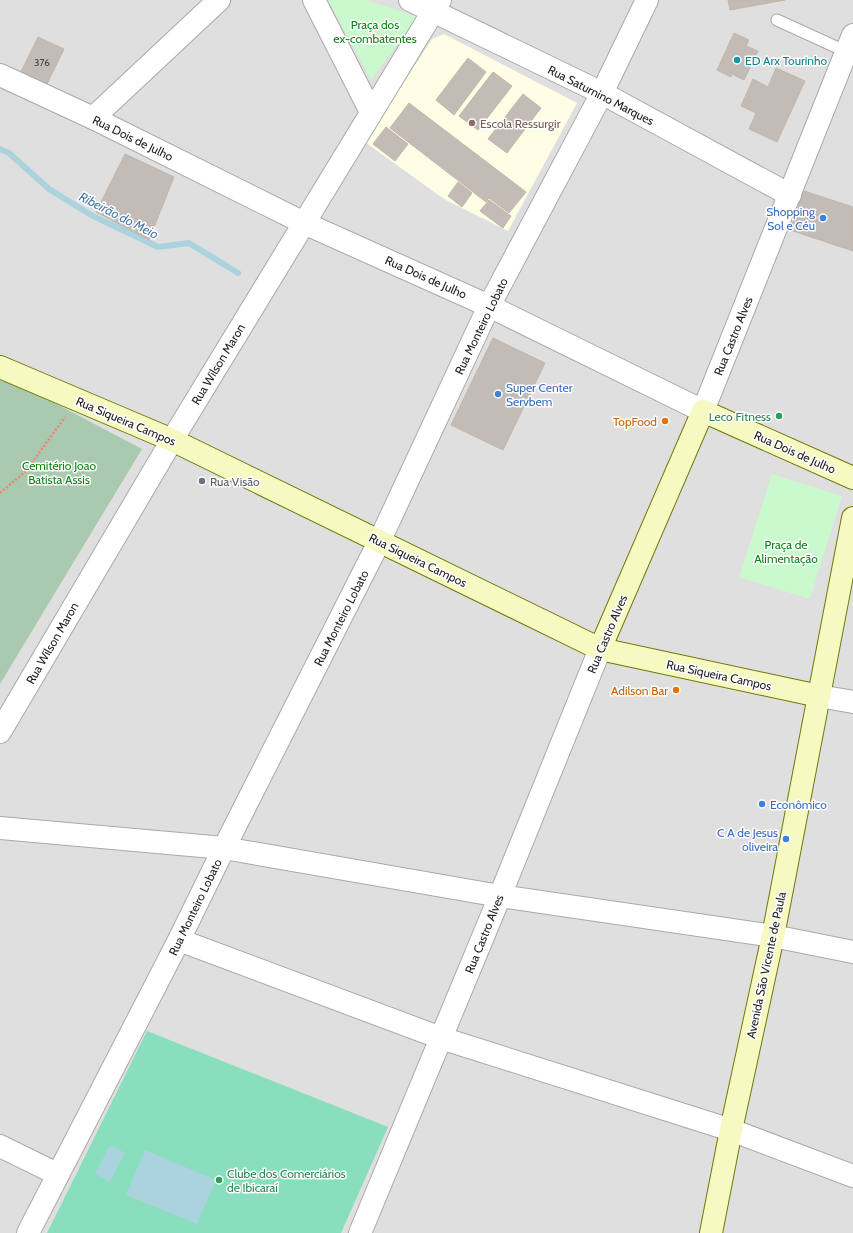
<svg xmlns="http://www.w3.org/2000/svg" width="853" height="1233" font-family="Cabin,sans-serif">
	<rect width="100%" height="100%" fill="#f2efe9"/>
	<rect fill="#e0dfdf" x="0" y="0" width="853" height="1233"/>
	<path fill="#fefee5" d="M444,34l133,69 -69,128 -64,-32 -79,-57 67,-103z"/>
	<path fill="#aacaaf" d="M0,380l28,9 114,60 -142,235z"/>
	<g fill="#c9f9cc">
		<path d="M328,0h38l52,17 -47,63z"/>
		<path d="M772,474l70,22 -32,103 -71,-22z"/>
	</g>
	<path fill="#89debd" d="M147,1031l241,96 -47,106h-294z"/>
	<g fill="#abd3de">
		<path d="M110,1145l15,8 -15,29 -15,-8z"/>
		<path d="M145,1150l71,30 -19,44 -71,-29z"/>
	</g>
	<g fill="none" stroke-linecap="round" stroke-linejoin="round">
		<path stroke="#abd3de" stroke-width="6" d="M0,149l9,4 40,36 42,26 67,32 31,-4 49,30"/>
	</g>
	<g fill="#c3bbb5" stroke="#c3b6ab">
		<path d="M728,0h57l-55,10z"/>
		<path d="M734,33l15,7 -3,6 12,5 -14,29 -12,-6 -1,3 -14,-7z"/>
		<path d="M38,37l26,12 -18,37 -26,-12z"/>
		<path d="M468,58l18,14 -32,43 -18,-15z"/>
		<path d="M776,68l29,13 -28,61 -28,-13 7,-16 -15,-7 12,-27 15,8z"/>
		<path d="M493,72l19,14 -34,44 -19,-14z"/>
		<path d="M523,94l18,14 -34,45 -19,-14z"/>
		<path d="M409,103l117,89 -17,21 -20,-15 -3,4 -96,-74z"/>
		<path d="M386,127l22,17 -13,17 -22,-17z"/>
		<path d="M125,154l49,23 -25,63 -53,-28z"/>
		<path d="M458,182l14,11 -10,14 -14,-11z"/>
		<path d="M804,191l49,16v44l-63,-21z"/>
		<path d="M489,200l22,16 -8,12 -23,-17z"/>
		<path d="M493,338l52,25 -42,87 -52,-25z"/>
	</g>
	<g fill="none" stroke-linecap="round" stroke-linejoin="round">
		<defs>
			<path id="lane" d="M777,20l70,32"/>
			<g id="street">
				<path d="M314,0l57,112"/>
				<path d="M410,0l192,93 188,102"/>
				<path d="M0,75l93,43 211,105 185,83 214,105 150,-376"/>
				<path d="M93,118l126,-118"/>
				<path d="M819,696l34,6"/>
				<path d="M0,732l172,-292 268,-440"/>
				<path d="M0,828l224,20 276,48 273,40 80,16"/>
				<path d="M179,940l262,98 290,92 122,46"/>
				<path d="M0,1146l57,28"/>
				<path d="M28,1233l151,-293 45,-92 155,-306 110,-236 113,-213 45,-93"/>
				<path d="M360,1233l140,-337 100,-247"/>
			</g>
			<g id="secondary">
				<path d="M0,367l172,73 428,209 219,47"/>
				<path d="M600,649l103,-238 150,67"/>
				<path d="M711,1233l20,-103 42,-194 80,-418"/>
			</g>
		</defs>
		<use href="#lane" stroke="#a9a9a9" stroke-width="13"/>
		<use href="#street" stroke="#a9a9a9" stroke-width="24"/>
		<use href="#secondary" stroke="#6e7a07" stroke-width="24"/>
		<path stroke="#f78174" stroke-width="2.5" stroke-dasharray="2 2" stroke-linecap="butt" d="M0,493l26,-22 39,-54"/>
		<use href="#lane" stroke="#fff" stroke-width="11"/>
		<use href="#street" stroke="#fff" stroke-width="22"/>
		<use href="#secondary" stroke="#f6f9c0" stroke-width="22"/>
	</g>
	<circle fill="#0f9aa8" stroke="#fff" stroke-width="1.5" cx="737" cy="60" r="4"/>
	<circle fill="#8d6e63" stroke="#fff" stroke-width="1.5" cx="472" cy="123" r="4"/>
	<g fill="#3f7fe0" stroke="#fff" stroke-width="1.5">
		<circle cx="823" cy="218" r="4"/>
		<circle cx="498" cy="394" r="4"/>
		<circle cx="762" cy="804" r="4"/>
		<circle cx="786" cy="839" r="4"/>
	</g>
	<g fill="#2e9e5b" stroke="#fff" stroke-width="1.5">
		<circle cx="779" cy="416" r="4"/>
		<circle cx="219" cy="1180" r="4"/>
	</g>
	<g fill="#e8710a" stroke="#fff" stroke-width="1.5">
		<circle cx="665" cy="421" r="4"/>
		<circle cx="676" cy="690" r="4"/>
	</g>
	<circle fill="#6b7280" stroke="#fff" stroke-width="1.5" cx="202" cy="481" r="4"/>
	<g text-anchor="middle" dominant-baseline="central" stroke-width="3" stroke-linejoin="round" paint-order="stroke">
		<g font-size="10" fill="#4a4847">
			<text x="42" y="62">376</text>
		</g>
		<g font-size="12" fill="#0e8117" stroke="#fff">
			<text x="375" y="24">Praça dos<tspan x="375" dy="14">ex-combatentes</tspan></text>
			<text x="59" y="465">Cemitério Joao<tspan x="59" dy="14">Batista Assis</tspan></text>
			<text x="786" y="544">Praça de<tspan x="786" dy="14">Alimentação</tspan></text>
		</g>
		<g font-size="12" fill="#0d838f" stroke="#fff" text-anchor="start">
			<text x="745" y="60">ED Arx Tourinho</text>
		</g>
		<g font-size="12" fill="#222" stroke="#fff">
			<text transform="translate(601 95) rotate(27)">Rua Saturnino Marques</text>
			<text transform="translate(133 138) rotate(26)">Rua Dois de Julho</text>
			<text transform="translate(426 277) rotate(24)">Rua Dois de Julho</text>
			<text transform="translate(481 326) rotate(-64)">Rua Monteiro Lobato</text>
			<text transform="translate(733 336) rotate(-68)">Rua Castro Alves</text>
			<text transform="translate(218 364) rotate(-59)">Rua Wilson Maron</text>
			<text transform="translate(126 421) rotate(23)">Rua Siqueira Campos</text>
			<text transform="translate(795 452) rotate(24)">Rua Dois de Julho</text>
			<text transform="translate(418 560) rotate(26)">Rua Siqueira Campos</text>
			<text transform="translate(341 618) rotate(-63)">Rua Monteiro Lobato</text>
			<text transform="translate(607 634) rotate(-67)">Rua Castro Alves</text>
			<text transform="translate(52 643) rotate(-60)">Rua Wilson Maron</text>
			<text transform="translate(719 675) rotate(12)">Rua Siqueira Campos</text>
			<text transform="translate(195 907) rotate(-64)">Rua Monteiro Lobato</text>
			<text transform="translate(484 934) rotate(-68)">Rua Castro Alves</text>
			<text transform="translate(766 965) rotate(-78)">Avenida São Vicente de Paula</text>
		</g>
		<g font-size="12" fill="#785e54" stroke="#fff" text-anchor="start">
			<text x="480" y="123">Escola Ressurgir</text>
		</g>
		<g font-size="12" fill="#366cbe" stroke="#fff" text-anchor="end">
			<text x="815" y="211">Shopping<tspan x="815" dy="14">Sol e Céu</tspan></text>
			<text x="506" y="387" text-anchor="start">Super Center<tspan x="506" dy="14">Servbem</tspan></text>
			<text x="770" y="804" text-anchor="start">Econômico</text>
			<text x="778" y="832">C A de Jesus<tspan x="778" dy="14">oliveira</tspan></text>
		</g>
		<g font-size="12" fill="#27864d" stroke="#fff" text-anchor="end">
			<text x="771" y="416">Leco Fitness</text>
			<text x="227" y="1173" text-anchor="start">Clube dos Comerciários<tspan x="227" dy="14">de Ibicaraí</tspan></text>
		</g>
		<g font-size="12" fill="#c56008" stroke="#fff" text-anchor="end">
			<text x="657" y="421">TopFood</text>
			<text x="668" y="690">Adilson Bar</text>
		</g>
		<g font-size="12" fill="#5b616d" stroke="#fff" text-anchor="start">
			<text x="210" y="481">Rua Visão</text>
		</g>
		<g font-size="13" font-style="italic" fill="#4c7aa9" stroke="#fff">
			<text transform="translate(119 215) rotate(27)">Ribeirão do Meio</text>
		</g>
	</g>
</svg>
